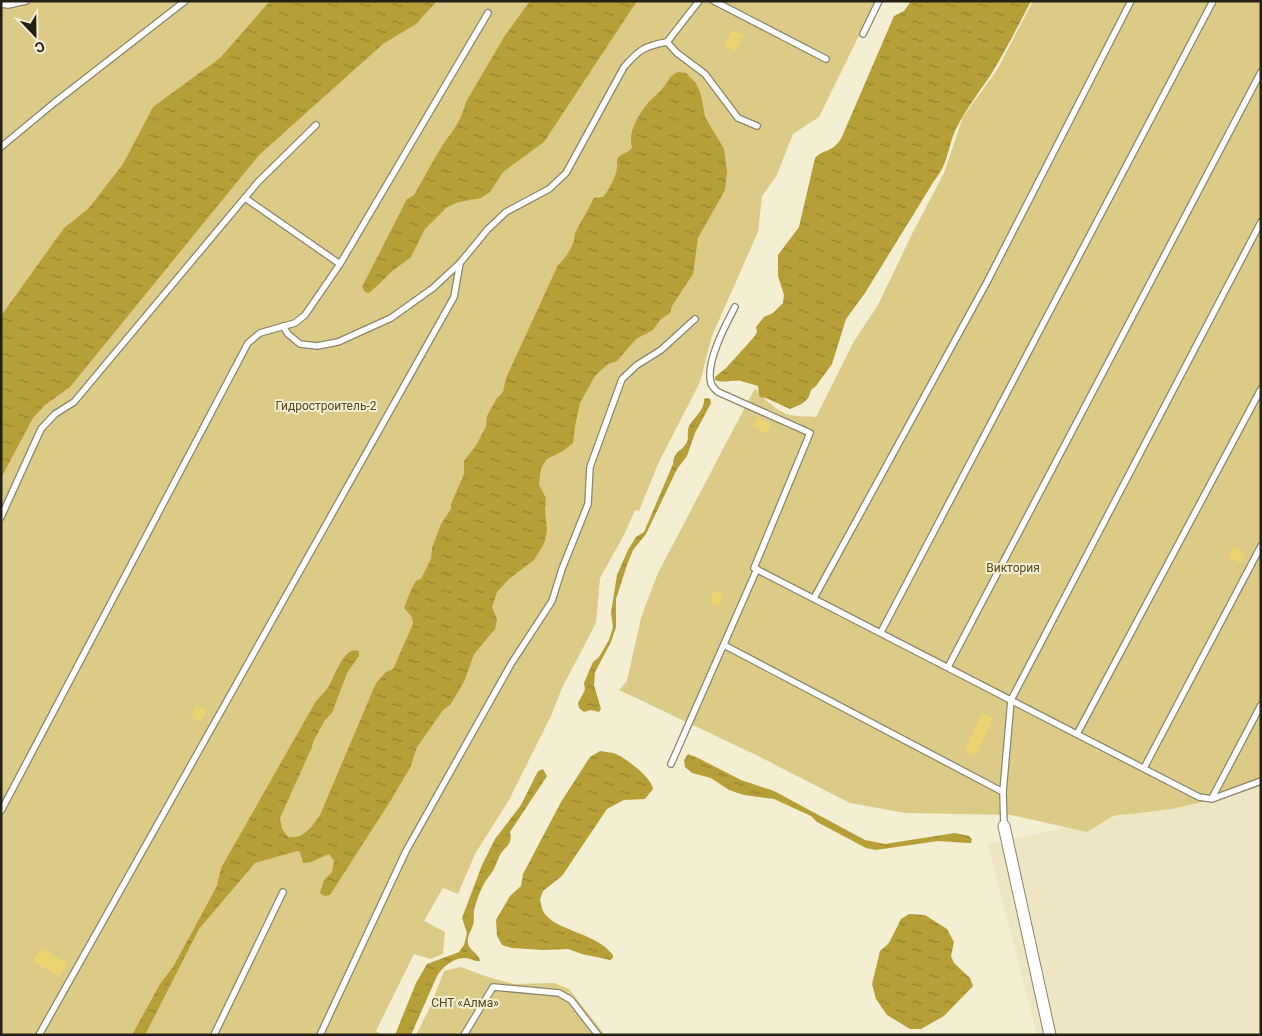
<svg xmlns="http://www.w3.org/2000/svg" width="1262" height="1036" font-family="Roboto,sans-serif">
	<defs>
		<pattern id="water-ripples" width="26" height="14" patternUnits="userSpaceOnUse" patternTransform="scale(1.25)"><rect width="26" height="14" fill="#b69f37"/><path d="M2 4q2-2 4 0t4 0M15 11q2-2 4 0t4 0" fill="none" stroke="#94812d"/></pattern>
	</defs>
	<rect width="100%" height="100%" fill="#f4eed3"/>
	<path fill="#eee6c3" d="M1261,774v261h-224l-49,-191 214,-45z"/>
	<g fill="#dbcb87">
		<path d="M1,1h875l-57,116 -26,17 -17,43 -14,19 -4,36 -46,104 -12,46 -42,82 -19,47 -4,-1 -10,23 -25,45 -4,45 -34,65 -11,28 -42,84 -34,54 -17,40 -15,-6 -19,33 21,11 -2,22 -13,5 -16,-5 -38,77 7,4h-382z"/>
		<path d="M1033,1h228v783l-25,10 -64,15 -59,7 -26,16 -76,-17 -106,-2 -55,-10 -96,-49 -135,-64 8,-9 14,-63 17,-45 97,-185c4,7 23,24 32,26 8,3 20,2 29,3l37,-74 25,-38 34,-71 32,-61 19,-56 34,-47z"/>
		<path d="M461,967l27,10 26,7 40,-1 15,6 36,46h-189l14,-28 14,-36z"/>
	</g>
	<g fill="url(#water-ripples)">
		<path d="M270,1h167l-21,23 -33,20 -124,111 -189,232 -25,18 -12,13 -32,60v-162l63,-88 24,-19 35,-45 30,-57 67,-49z"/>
		<path d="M530,1h107l-93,141 -41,30 -13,20 -9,6 -22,4 -12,5 -22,22 -14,28 -20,15 -14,14 -8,7 -4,-1 -3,-5 45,-88 7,-4c10,-17 19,-35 30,-52 10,-13 18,-25 22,-41l38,-65z"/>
		<path d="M911,1h120c-13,25 -26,51 -41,75 -11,16 -23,32 -32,49 -11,20 -8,37 -24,56l-69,112 -19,26 -14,45 -16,22 -5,4c-2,12 -11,15 -21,19l-24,-11 -6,-1 -1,-2 -1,-9c-5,-2 -12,-3 -17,-5 -8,-2 -16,3 -26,-1v-3l11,-9 28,-31 3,-5 -1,-5 8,-10 9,-4 10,-10 1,-8 -6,-19v-21l21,-28 16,-69c10,-10 15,-4 26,-19l53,-123 10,-5z"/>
		<path d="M678,72l8,1 10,10 5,12 4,22 19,32 3,23 -2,18 -27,48 -5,36 -21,32 -2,7 -10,7 -7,10 -17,9 -19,22 -9,3 -13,12 -15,27 -5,23 -2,17 -10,8 -16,8 -6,9 -2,17 7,13 -1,11 2,22 -3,13 -10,16 -25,19 -12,13 -5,15 5,12 -2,10 -21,25 -10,28 -14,23 -7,5 -26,37 -7,21 -19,32 -61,95 -5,1 -5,-3 4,-13 8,-8 2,-11 -5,-7 -18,8 -8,1 -3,-11 -3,-1 -42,12 -56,66 -54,106h-13l28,-51 13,-17 44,-81 4,-18 95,-167c5,-5 10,-10 13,-15 6,-10 15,-41 30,-35v5l-12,17 -15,40 -7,7 -12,22 -1,5 -32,71 2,11 6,8c16,2 23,-9 32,-22l56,-132 10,-11 7,-3 20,-45 -1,-7 -8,-9 7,-18 5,-9 5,-2 10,-20 1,-11 9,-24 10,-15v-5l13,-30v-13l13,-17 9,-18 1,-10 10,-18 6,-6 3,-14 52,-113c8,-7 17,-20 17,-32l19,-35 9,-1c6,-7 13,-20 14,-29 1,-4 -1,-5 0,-8 2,-7 12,-6 15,-13 -5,-14 7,-33 16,-44 4,-5 10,-9 14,-14 6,-7 7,-13 16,-17z"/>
		<path d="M707,398l3,1 1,4 -16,30 -8,23 -10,13 -31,65 -13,16 -6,15 -11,34v28l-5,15 -16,30 -1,13 7,24 -2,3 -8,-2 -7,2 -5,-4 -1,-5 7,-13 -1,-7 9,-21 6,-5 10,-17 4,-13 -2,-14 6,-38 11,-25 8,-13 8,-5 29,-68c1,-14 9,-12 14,-22 2,-4 0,-8 1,-12 2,-11 17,-18 16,-31z"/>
		<path d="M600,751c5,1 11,1 16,3 11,5 36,24 37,35l-8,10 -21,1 -17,9 -45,67 -19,15 -3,8c1,5 2,12 5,15 14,18 50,18 68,41v3l-3,2 -28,-6 -14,-5 -25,1 -31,-2 -10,-3 -5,-9 -1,-16 14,-24 11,-10 2,-12 38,-72 29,-45z"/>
		<path d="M688,754l8,3 45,23 33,11 91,49 20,4 70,-11 14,3 3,3 -1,4h-4l-29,-2 -62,9 -10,-2 -49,-26 -6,-6 -37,-17 -30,-4 -15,-5 -18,-12 -19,-5 -7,-6 -1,-7z"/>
		<path d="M543,769l4,7 -37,56c3,13 -4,13 -10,23 -4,8 -4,12 -10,20 -8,9 -13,24 -16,35 -1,5 1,10 -1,15 -2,6 -6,11 -5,18 1,8 11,10 12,18 -5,1 -10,-3 -16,-3 -10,0 -22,9 -27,18l-26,59h-16l21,-52 11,-19 32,-12 5,-7 3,-12 -5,-15 20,-53 13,-26 26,-34 17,-34z"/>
		<path d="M909,914l16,1 22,14 7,13 -3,14 3,7 16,15 3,8 -29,30 -23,13h-11l-23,-14 -11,-16 -4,-15 8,-33 9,-8 12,-24z"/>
	</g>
	<g fill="#ebd46f">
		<path d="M732,30l12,5 -8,16 -12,-5z"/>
		<path d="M758,417l13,8 -5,9 -13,-8z"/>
		<path d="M1233,547l12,6 -5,10 -12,-6z"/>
		<path d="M714,591l9,4 -4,11 -10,-5z"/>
		<path d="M197,705l10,6 -7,11 -9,-6z"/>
		<path d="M982,713l11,5 -17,38 -11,-5z"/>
		<path d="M42,948l25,16 -8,13 -26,-16z"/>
	</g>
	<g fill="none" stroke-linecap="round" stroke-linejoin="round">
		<defs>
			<g id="service">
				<path d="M714,1l112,58"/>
				<path d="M1,4l7,1 18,-4"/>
				<path d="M863,34l16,-33"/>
				<path d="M667,42l10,11 28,21 33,44 19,8"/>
				<path d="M1,147l53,-44 131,-102"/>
				<path d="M245,198l95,66"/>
				<path d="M735,307c-9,17 -30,56 -24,76 1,4 4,6 7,9l92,41 -56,135 445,229 13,2 49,-18"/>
				<path d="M283,326l5,8 12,10 17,2 21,-4 53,-24 42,-30 27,-25 28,-34 18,-17 43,-23 17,-16 58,-106c15,-17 20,-21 43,-25l32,-41"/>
				<path d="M1,517l40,-88 14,-15 19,-12 184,-220 58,-57"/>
				<path d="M814,598l173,-316 144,-281"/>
				<path d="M881,632l332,-631"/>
				<path d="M724,645l279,147"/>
				<path d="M948,667l313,-595"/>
				<path d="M1077,734l184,-345"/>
				<path d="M671,764l86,-195"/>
				<path d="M1144,768l117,-222"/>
				<path d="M1212,798l49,-93"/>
				<path d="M1,811l247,-468 12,-10 35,-10 10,-8 35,-51 148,-251"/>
				<path d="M1004,826l-1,-34 8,-92 250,-478"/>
				<path d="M39,1035l415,-738 6,-34"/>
				<path d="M214,1035l69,-143"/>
				<path d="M320,1035l86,-184 105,-187 41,-63 10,-32 26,-65 2,-37 32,-88 15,-14 24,-15 34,-31"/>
				<path d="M464,1035l29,-48 66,6 12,7 27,35"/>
			</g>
			<path id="minor" d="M1004,826l46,209"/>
		</defs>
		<use href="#service" stroke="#8a856c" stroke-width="8"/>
		<use href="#minor" stroke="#8a856c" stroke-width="13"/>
		<use href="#service" stroke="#fff" stroke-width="5.5"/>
		<use href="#minor" stroke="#fff" stroke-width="11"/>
	</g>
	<g text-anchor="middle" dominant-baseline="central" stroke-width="4" stroke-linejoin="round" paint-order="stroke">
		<g font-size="12" fill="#52491f" stroke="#f4eed3">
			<text x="326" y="406">Гидростроитель-2</text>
			<text x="1013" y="568">Виктория</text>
			<text x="465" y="1003">СНТ «Алма»</text>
		</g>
	</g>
	<rect width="1262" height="1036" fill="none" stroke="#232117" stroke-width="5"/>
	<g transform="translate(35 35) rotate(158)" stroke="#f4eed3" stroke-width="4" paint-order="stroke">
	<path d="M0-4L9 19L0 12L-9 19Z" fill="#232117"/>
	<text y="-8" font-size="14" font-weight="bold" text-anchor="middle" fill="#232117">С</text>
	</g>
</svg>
